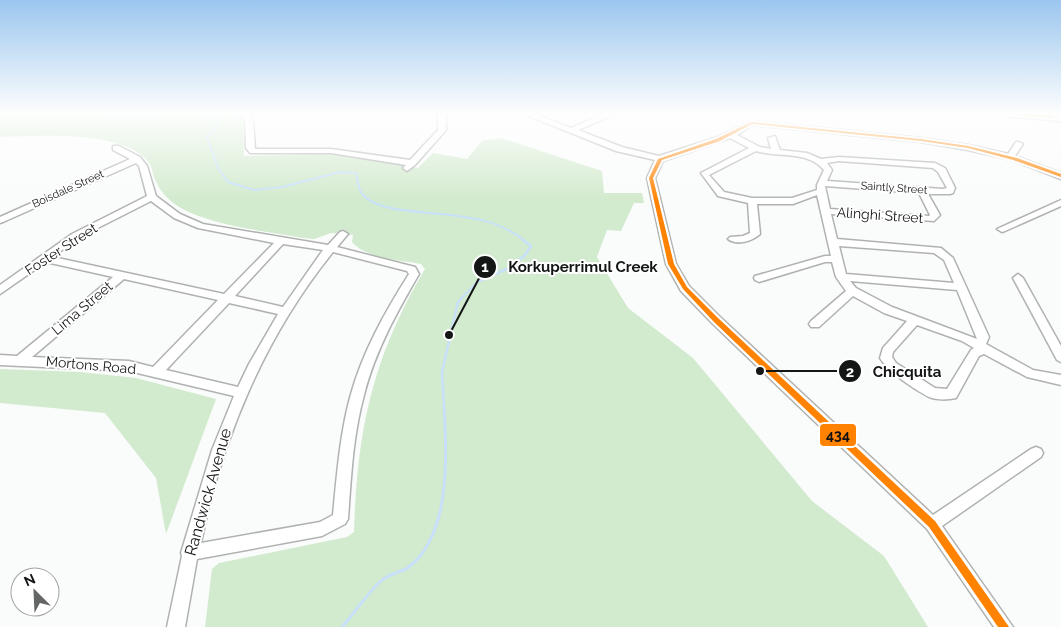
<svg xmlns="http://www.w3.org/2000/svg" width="1061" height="627" font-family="Raleway,sans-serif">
	<rect width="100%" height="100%" fill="#fafcfb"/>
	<g fill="#d2eacd">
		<path d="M0,114h236l7,6 1,36 86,-2 88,14 15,-15 34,6 15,-18 19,-3 101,33 2,22h38l2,10h-10l-13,28 -14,-1 -10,27 31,51 65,50 119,143 72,55 44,71h-723l7,-58 7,-6 128,-26 7,-5c3,-101 18,-174 71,-263l-4,-5c-21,-4 -54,-5 -69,-22l1,-7 -22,-2 -17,6 -11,-1c-36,-7 -90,-12 -122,-30 -12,-7 -22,-17 -27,-31 -2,-6 -2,-12 -7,-17 -28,-30 -108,-24 -147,-23z"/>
		<path d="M0,369l80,3 56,6 80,21 -50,135 -10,-56 -51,-65 -105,-10z"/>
	</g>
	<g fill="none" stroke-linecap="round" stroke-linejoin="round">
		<g stroke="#c8e0fa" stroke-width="2">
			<path d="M103,114l33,2 26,-2"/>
			<path d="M205,114l11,5 2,6 -11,12 11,31 10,14 26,8 28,-3 58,-15 16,1c2,7 2,17 7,22 16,17 56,16 78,19 30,3 60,7 84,27"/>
		</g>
		<path stroke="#c8e0fa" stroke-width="2.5" d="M444,407l-2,-35 16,-70 19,-20 32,-14 16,-13 6,-9 -8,-6"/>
		<path stroke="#c8e0fa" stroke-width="3" d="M342,627c10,-11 32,-43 43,-49 7,-5 18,-6 25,-12 41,-33 37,-112 34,-160"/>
		<defs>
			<g id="minor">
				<path d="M239,114h9l5,5 2,30h76l79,11 28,-30v-16h8v16l-31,35 -8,6 -4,-3 3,-3 -75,-12h-81l-4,-5 -1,-28z"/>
				<path d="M524,114h11l36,14 33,-14h11l-37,16 44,17 37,9 56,-18 36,-17 170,17 47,7 40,9 8,-12h3l4,2 -8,12 46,17v6l-49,-19 -44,-10 -47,-8 -169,-17 -15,10 23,12 11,2 -3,-11 7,-2 5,14 27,3 14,6 18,-2 96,6 10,5 10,20 -2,5 -3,1h-22l12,21 -6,6 -103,-7 6,25 104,9 12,10 36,79 -3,7 47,26 28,5v10l-34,-8 -43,-23 -5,2 -23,42c-8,2 -21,2 -27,-1 -15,-8 -41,-25 -49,-39l3,-10 24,-27 -23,-8 -31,-17 -34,31h-8l-2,-3 2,-3 35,-30 -10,-14 -4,-15h-7l-66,20 -4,-2 -1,-2 1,-2 70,-20h6l-14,-61 -24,9h-36l3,30c-8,7 -23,12 -32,5l2,-2 13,-1 7,-3 -2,-30 -30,-7 -17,-23 48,-25 -19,-10 -67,23 -8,17 21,86 13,22 31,31 213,198 98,-66 5,-2 5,2 2,4 -2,4 -99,69 71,101h-19l-67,-98 -215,-206 -31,-32 -15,-27 -19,-86 8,-18 -39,-9zM756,151c23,7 51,-1 68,19l-7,15v5l-25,8h-40l-28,-6 -15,-17zM839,161l94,7 5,4 9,16 -4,1 -116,-8 5,-11 -5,-7zM825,186l94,7 11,22 -1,1 -99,-7zM839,246l95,7 10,7 10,23 -108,-9zM850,281l107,9 20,49 -85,-32 -36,-19zM917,325l45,16 12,7 -3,2 -24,39 -12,-1 -39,-25 -4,-6 1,-5z"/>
				<path d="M1052,116l9,2v4l-9,-2z"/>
				<path d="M113,146h6l21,11 7,9 9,30 24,18 23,10 125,21 12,-13 3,-1 5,3 -11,13 78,20 4,7c-22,38 -44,77 -55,121 -11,40 -13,82 -16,124l-3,5 -23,12 -125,23 -12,68h-18l15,-71 -1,-3 31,-103 22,-54 -105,-25 -129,-6v-10l17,1 96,-79 -67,-15 -46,32v-9l72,-51 75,-38 -8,-30 -3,-3 -133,59 -3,1v-6l130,-58 -17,-9zM151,201l23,17 24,10 76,15 -50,51 -171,-37 25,-19zM283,244l40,6 -40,57 -48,-11zM333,252l74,19 2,3c-24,38 -46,77 -58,120 -11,39 -14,80 -18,121l-13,7 -119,21c21,-105 64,-207 132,-291zM124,279l94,21 -65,67 -24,-6 -97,-4zM229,303l49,11 -29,50 -11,23 -72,-17z"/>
				<path d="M1061,200v6l-56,25 -3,1 -5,-3z"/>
				<path d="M1018,274l5,4 38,68v16l-4,-2 -44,-82z"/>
			</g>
			<path id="major" d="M1006,114h46l5,3 -5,3 -41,-3z"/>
		</defs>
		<use href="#minor" stroke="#b0b2b1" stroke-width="3"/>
		<use href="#major" stroke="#b0b2b1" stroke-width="3"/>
		<use href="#minor" fill="#fefffe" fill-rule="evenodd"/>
		<use href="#major" fill="#fefffe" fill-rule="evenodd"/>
		<defs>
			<g id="bus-1">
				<path d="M1011,114h20l21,2 2,1 -2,1 -39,-3z"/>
				<path d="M751,122l170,17 47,7 49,12 44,16v3l-48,-17 -45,-12 -47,-7 -169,-17 -32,17 -58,19 -9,18 21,86 13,23 31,31 217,203 72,103 2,3h-11l-69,-100 -215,-205 -31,-33 -15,-25 -19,-86 9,-19 58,-20z"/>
			</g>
		</defs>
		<use href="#bus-1" stroke="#fff" stroke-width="4"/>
		<use href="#bus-1" fill="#ff8200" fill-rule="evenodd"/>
	</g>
	<linearGradient id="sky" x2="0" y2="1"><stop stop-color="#9bc6ef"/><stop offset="0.56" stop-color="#fdfefd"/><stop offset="1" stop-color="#fdfefd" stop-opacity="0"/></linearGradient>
	<rect width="1061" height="202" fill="url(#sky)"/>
	<g text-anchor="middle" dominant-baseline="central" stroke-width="4" stroke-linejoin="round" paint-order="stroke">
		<g font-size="11" fill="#141616" stroke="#fff">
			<text transform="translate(894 188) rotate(4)">Saintly Street</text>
			<text transform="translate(68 189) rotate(-24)">Boisdale Street</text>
		</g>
		<g font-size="14" fill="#141616" stroke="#fff">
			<text transform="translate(880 215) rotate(4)">Alinghi Street</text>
			<text transform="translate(61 249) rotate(-33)">Foster Street</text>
			<text transform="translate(82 308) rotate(-40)">Lima Street</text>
			<text transform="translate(91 365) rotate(5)">Mortons Road</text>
		</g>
		<g font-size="16" fill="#141616" stroke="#fff">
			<text transform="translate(208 492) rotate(-74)">Randwick Avenue</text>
		</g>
	</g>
	<path fill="none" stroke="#141616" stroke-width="2" d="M449 335L485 267M760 371L850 371"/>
	<g fill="#141616" stroke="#fff" stroke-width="2">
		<circle cx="449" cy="335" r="5"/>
		<circle cx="760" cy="371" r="5"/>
		<circle cx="485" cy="267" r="12"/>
		<circle cx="850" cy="371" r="12"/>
	</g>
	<g font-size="15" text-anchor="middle" font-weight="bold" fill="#fff">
		<text x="485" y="272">1</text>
		<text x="850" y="377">2</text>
	</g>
	<g font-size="15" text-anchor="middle" font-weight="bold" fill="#141616" stroke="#fff" stroke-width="4" stroke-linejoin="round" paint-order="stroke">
		<text x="583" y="272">Korkuperrimul Creek</text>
		<text x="907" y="377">Chicquita</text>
	</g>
	<rect stroke="#fff" stroke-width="2" x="819" y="423" width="38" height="24" rx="5" fill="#ff8200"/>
	<g font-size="14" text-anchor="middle" font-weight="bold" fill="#111">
		<text x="838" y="440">434</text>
	</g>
	<g transform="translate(35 592) rotate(336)"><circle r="24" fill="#ffffff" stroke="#a1a2a2"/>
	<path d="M0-4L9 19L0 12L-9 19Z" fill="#646666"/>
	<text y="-8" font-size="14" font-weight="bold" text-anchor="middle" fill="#141616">N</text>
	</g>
</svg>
